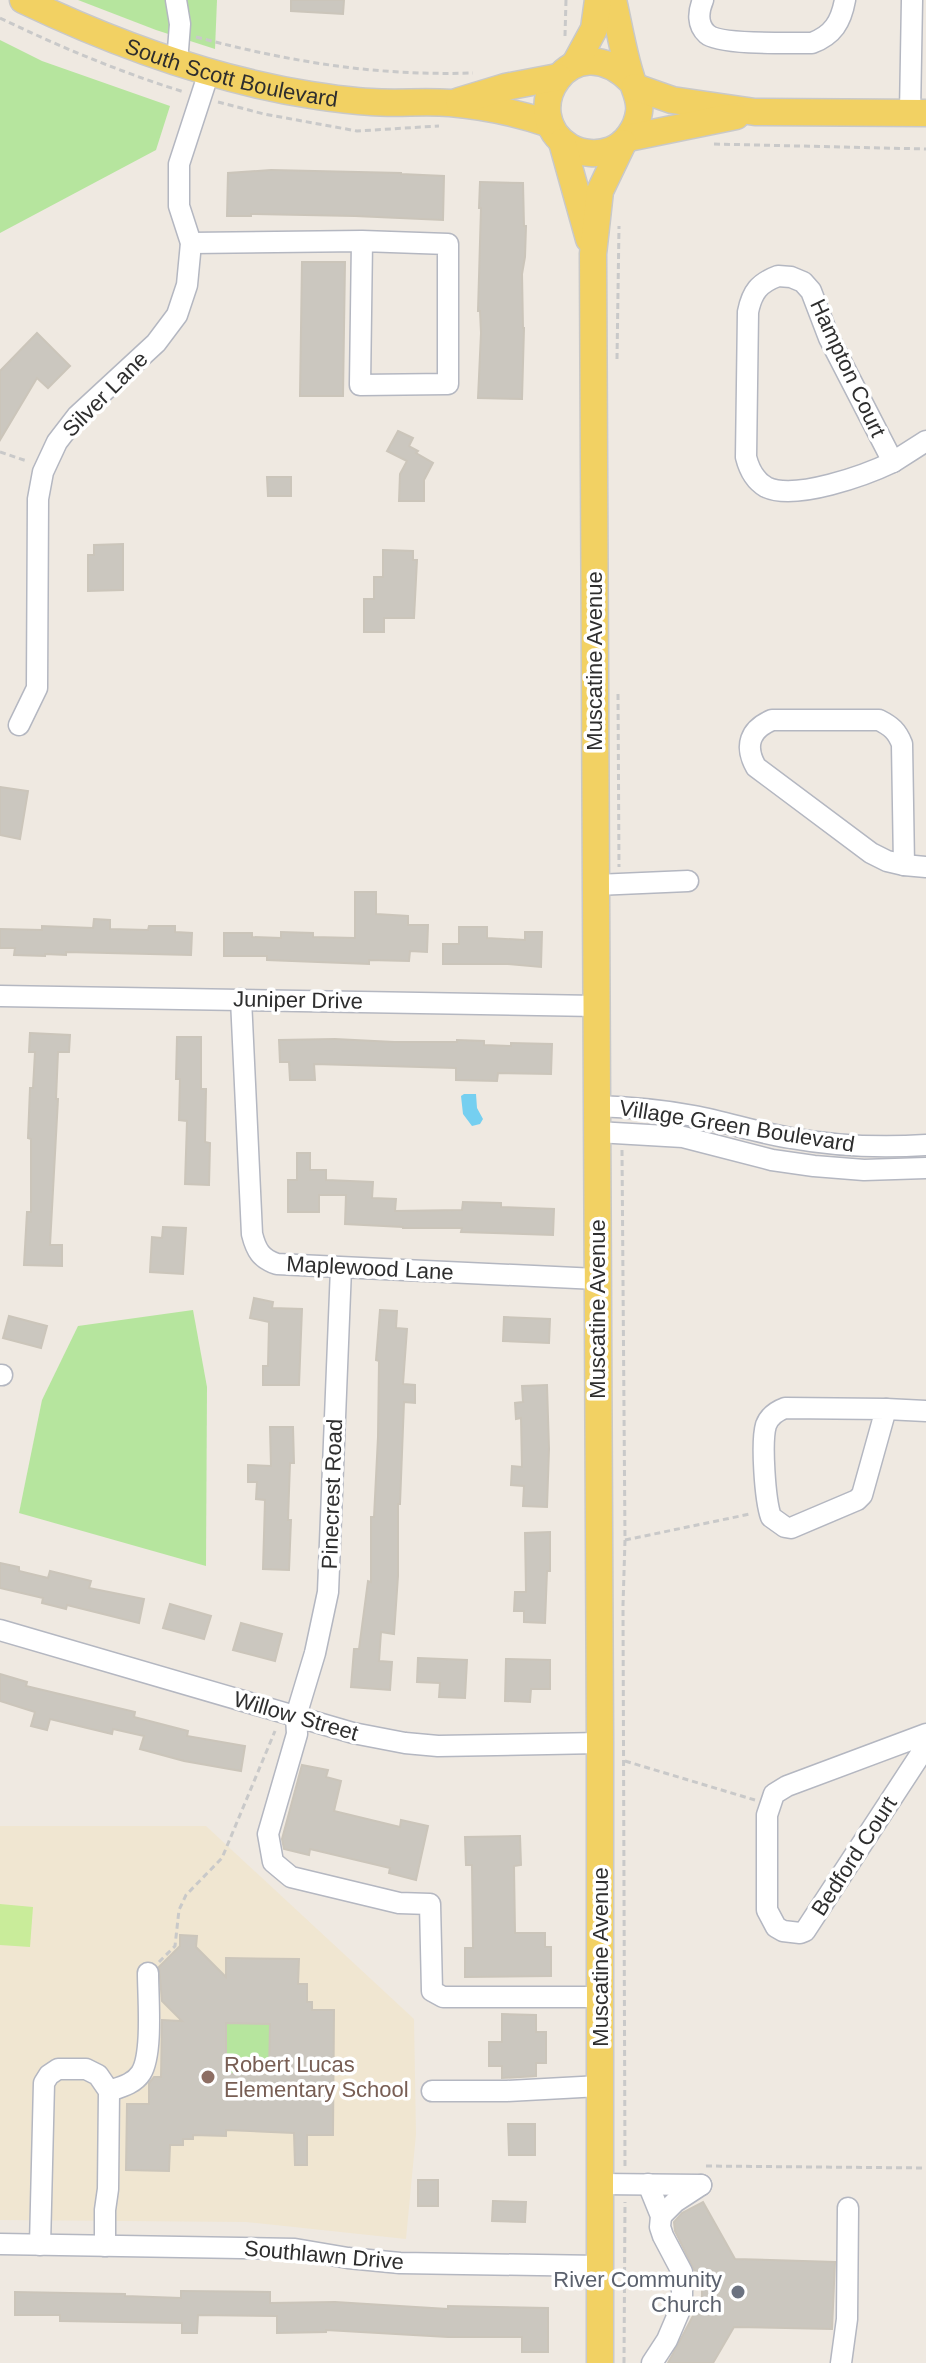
<svg xmlns="http://www.w3.org/2000/svg" width="926" height="2363" font-family="Helvetica,sans-serif">
	<rect width="100%" height="100%" fill="#efe9e1"/>
	<path fill="#f0e6d1" d="M0,1826h206l208,193 2,115 -10,105 -160,-17 -246,-2z"/>
	<g fill="#b6e59e">
		<path d="M78,0h139l-2,49 -59,-19z"/>
		<path d="M0,40l42,21 128,45 -14,44 -156,83z"/>
		<path d="M193,1310l14,77 -1,179 -187,-53 23,-113 36,-74z"/>
		<path d="M270,2011l-1,65h-43v-53h22z"/>
	</g>
	<path fill="#c9ec9a" d="M0,1904l33,3 -3,40 -30,-2z"/>
	<path fill="#75cff0" d="M464,1094h12l1,14 6,11 -3,5 -8,2 -9,-12 -2,-18z"/>
	<g fill="#cbc7bf" stroke="#cbc5ba" stroke-width="2" fill-rule="evenodd">
		<path d="M291,0h53l-1,14 -52,-3z"/>
		<path d="M271,170l130,3v1l43,2 -1,44 -88,-4 -104,-2v2h-24l1,-43z"/>
		<path d="M480,182l43,1 1,43h2l-1,31 -3,17 1,54h1l-2,71 -44,-1 3,-65 -1,-22h-2l3,-103h-2z"/>
		<path d="M302,262h43l-2,134h-43z"/>
		<path d="M37,333l33,33 -22,22 -11,-10 -37,62v-69z"/>
		<path d="M398,431l15,7 -4,8 9,5 -2,2 17,10 -9,17v21h-25l1,-27 7,-13 -20,-10z"/>
		<path d="M267,477h24v19h-23z"/>
		<path d="M123,544v46l-35,1v-36h6v-10z"/>
		<path d="M383,550l30,1v9h4l-3,58h-30v14h-20v-33h10v-22h9z"/>
		<path d="M0,787l28,4 -8,48 -20,-4z"/>
		<path d="M355,892h21v22l32,2v9h20l-1,27 -17,-1 -1,10 -40,-1v4l-102,-4v-4h-43v-23h28v4l29,1v-6l32,1v4l42,1z"/>
		<path d="M94,919l16,1v9l38,1 1,-4h26v6l17,1 -1,22 -125,-3v3l-21,-1v2l-31,-1 1,-7h-15v-19l42,1v-4l51,2z"/>
		<path d="M459,927h28v11l38,2v-8h17l-1,35 -33,-3h-65v-20h16z"/>
		<path d="M30,1033l40,2 -1,17h-11l-2,47h2l-8,146h12v21l-38,-1 3,-53h4v-73l-3,-1 2,-50h3l2,-36h-6z"/>
		<path d="M177,1037h24v52h5l-1,53 5,1 -1,42 -24,-1 2,-63 -8,-1 1,-41h-4z"/>
		<path d="M335,1039l59,3h63v-2l27,1v4l27,1v-3l41,1 -1,30 -53,-1 -1,8 -41,-1v-12l-142,-4 1,16h-25l-1,-18h-9l-1,-22z"/>
		<path d="M297,1153h13v17h16v10l47,2 -1,16 24,1 -1,12 67,-1 1,-8 38,1v4l53,2 -1,26 -92,-3 1,-4h-59v-1l-58,-3 1,-29h-27v17h-31v-32h9z"/>
		<path d="M163,1227l23,1 -3,46 -33,-2 2,-35 10,1z"/>
		<path d="M254,1298l19,4 -1,6 30,1 -3,76h-36v-19h5l1,-44 -19,-4z"/>
		<path d="M380,1310l17,1 -1,17 11,1 -4,55 12,1v18l-11,-1 -4,102h-2v72l-4,58 -13,-2 -2,29 13,1 -2,28 -39,-3 3,-38h5l9,-68 3,1v-65h3l4,-80 1,-76 -3,-1z"/>
		<path d="M9,1316l38,10 -6,22 -38,-10z"/>
		<path d="M504,1317l46,2 -1,24 -46,-2z"/>
		<path d="M547,1385l2,64 -2,58 -24,-1 1,-20 -13,-1 1,-19 10,1 -1,-49 -5,1 -1,-16 8,-1 -1,-16z"/>
		<path d="M270,1427h23l1,36h-4l-2,57h3l-2,50 -26,-1 2,-69 -9,-1 1,-17h-9v-17l23,1z"/>
		<path d="M550,1532v39h-3l-2,52 -21,-1v-11h-10l1,-19h11l-1,-59z"/>
		<path d="M0,1563l19,4v4l29,7 2,-7 41,10 -2,7 55,11 -5,24 -72,-18 -1,4 -24,-6 1,-5 -43,-10z"/>
		<path d="M170,1604l41,12 -7,23 -41,-11z"/>
		<path d="M241,1623l41,11 -7,27 -42,-11z"/>
		<path d="M418,1658l49,2 -2,38 -26,-1 1,-14 -23,-1z"/>
		<path d="M506,1659l44,1v29h-19l-1,13 -25,-1z"/>
		<path d="M0,1674l27,8 -1,4 109,26 -1,5 54,14 -1,5 58,10 -4,25 -57,-10 -44,-12 4,-13 -31,-7 -1,5 -62,-15 -3,11 -16,-4 4,-14 -35,-11z"/>
		<path d="M302,1765l26,5 -2,7 15,4 -7,30 66,16 1,-7 27,6 -12,54 -27,-7 1,-5 -80,-19 -1,6 -25,-6 -2,-10z"/>
		<path d="M520,1836l1,29 -7,1 1,67h30v14h6v29l-86,1v-29h8l-1,-83h-6l-1,-28z"/>
		<path d="M180,1935l17,1 -1,11 30,30v-19l73,1 -1,25h9v18h5v8h22l-1,125h-26v30h-12l-1,-32 -68,-3v6l-33,-1v4h-10v6h-13l-1,26 -43,-1 1,-66h22v-21l5,-6h7l1,-57 20,1 -20,-20 -3,-34 21,-21zM226,2023l44,1 -1,50h-43z"/>
		<path d="M502,2014l34,1v17h10v31h-10v13l-34,2v-12h-13v-24h13z"/>
		<path d="M508,2124h27v31h-26z"/>
		<rect x="418" y="2180" width="20" height="26"/>
		<path d="M493,2201l33,1 -1,20 -33,-1z"/>
		<path d="M703,2202l32,57 100,3 -3,67 -98,-2 -21,36h-45l34,-64v-13l-27,-55 -1,-9 8,-9z"/>
		<path d="M181,2291l89,1v11l65,-1 113,7v-3l100,2v44h-26v-15h-74l-122,-7v2l-49,1v-17l-79,-1 -1,18h-15v-10l-122,-2v-6h-45v-23l110,2v2l56,2z"/>
	</g>
	<g fill="none" stroke-linecap="round" stroke-linejoin="round">
		<defs>
			<g id="minor">
				<path d="M176,0l4,24 -3,39"/>
				<path d="M703,0c-5,12 -6,25 4,34 12,11 85,9 105,9 21,-8 29,-21 33,-43"/>
				<path d="M910,113l2,-113"/>
				<path d="M191,243l171,-2 86,3v140l-88,1 2,-144"/>
				<path d="M778,276l13,1 12,5 8,9 18,47 64,124c-27,13 -98,39 -127,25 -12,-7 -17,-18 -20,-30l2,-145c4,-20 11,-29 30,-36z"/>
				<path d="M893,462l33,-21"/>
				<path d="M772,720h107c12,6 18,11 23,24l2,121 -17,-4 -16,-8 -115,-86c-12,-21 -6,-38 16,-47z"/>
				<path d="M19,725l18,-37 1,-189 5,-27 14,-30 20,-26 79,-73 21,-28 10,-30 4,-42 -12,-37v-42l30,-92"/>
				<path d="M904,865l22,2"/>
				<path d="M596,885l92,-4"/>
				<path d="M0,996l597,10"/>
				<path d="M241,999l11,235c4,16 9,25 25,30l320,15"/>
				<path d="M596,1106c33,1 66,4 98,10 33,6 64,17 97,22 44,8 90,10 135,7"/>
				<path d="M597,1132l86,5 89,23 42,6 50,4 62,-2"/>
				<path d="M341,1268l-13,324 -13,61 -19,63 1,18 -29,100 5,28 18,15 108,26 31,1 2,87 11,6h157"/>
				<path d="M0,1375h2"/>
				<path d="M785,1408l101,1 -24,86 -5,5 -66,28 -6,-1 -14,-10c-6,-17 -10,-75 -5,-92 3,-8 11,-14 19,-17z"/>
				<path d="M886,1409l40,2"/>
				<path d="M0,1630l353,103 52,10 33,3 162,-3"/>
				<path d="M926,1734l-139,52 -13,8 -7,21v95l9,17 7,4 17,2 5,-2 121,-185"/>
				<path d="M109,2091c12,-4 25,-7 32,-18 12,-19 7,-76 7,-100"/>
				<path d="M432,2091h75l93,-5"/>
				<path d="M600,2184l101,1"/>
				<path d="M648,2184l13,32 -1,11 3,9 19,36v33l-15,35 -15,23"/>
				<path d="M661,2216l14,-14 26,-17"/>
				<path d="M0,2244l295,5 53,9 52,5 200,3"/>
				<path d="M40,2245l4,-162 5,-8 9,-6h28l12,6 11,16 -1,98 -3,21v36"/>
				<path d="M841,2363l6,-44 1,-111"/>
			</g>
			<g id="major">
				<path id="s1" d="M23,0c92,44 187,79 288,95 19,3 40,6 60,7 26,2 52,-1 79,1 34,3 68,10 100,21"/>
				<path d="M613,0c6,26 10,52 18,77 3,12 10,22 8,35 -2,16 -13,32 -28,38 -13,5 -29,4 -41,-3 -56,-34 2,-125 61,-66"/>
				<path d="M575,64l19,-35 4,-29"/>
				<path d="M635,87l37,13 83,12 171,1"/>
				<path d="M459,101l46,-14 53,-10"/>
				<path d="M628,138l108,-22"/>
				<path d="M562,142l27,97"/>
				<path d="M600,2363v-620l-7,-1489 7,-63 23,-48"/>
			</g>
		</defs>
		<use href="#minor" stroke="#b4b7c1" stroke-width="23"/>
		<use href="#major" stroke="#c9c9c9" stroke-width="29"/>
		<g stroke="#c9c9c9" stroke-width="3" stroke-dasharray="6 4" stroke-linecap="butt">
			<path d="M0,18c60,29 120,54 184,74"/>
			<path d="M565,36l1,-36"/>
			<path d="M196,37c95,25 179,39 277,36"/>
			<path d="M218,102l46,12 93,17 82,-5"/>
			<path d="M714,144l212,5"/>
			<path d="M617,359l2,-133"/>
			<path d="M0,452l27,9"/>
			<path d="M618,694l1,173"/>
			<path d="M622,1150l3,390 -2,65 2,562"/>
			<path d="M625,1540l125,-26"/>
			<path d="M625,1761l130,39"/>
			<path d="M159,1962l16,-16 4,-36 7,-15 36,-37 53,-127"/>
			<path d="M706,2166l220,2"/>
			<path d="M624,2363l1,-161"/>
		</g>
		<use href="#minor" stroke="#fff" stroke-width="20"/>
		<use href="#major" stroke="#f2d163" stroke-width="26"/>
	</g>
	<circle fill="#8d6e63" stroke="#fff" stroke-width="3" cx="208" cy="2077" r="8"/>
	<circle fill="#6b7280" stroke="#fff" stroke-width="3" cx="738" cy="2292" r="8"/>
	<g text-anchor="middle" dominant-baseline="central" stroke-width="7" stroke-linejoin="round" paint-order="stroke">
		<g font-size="22" fill="#2e2e2e" stroke="#fff">
			<text stroke="none"><textPath href="#s1" startOffset="222">South Scott Boulevard</textPath></text>
			<text transform="translate(848 368) rotate(65)">Hampton Court</text>
			<text transform="translate(105 394) rotate(-45)">Silver Lane</text>
			<text transform="translate(594 661) rotate(-90)">Muscatine Avenue</text>
			<text transform="translate(298 1000) rotate(1)">Juniper Drive</text>
			<text transform="translate(737 1126) rotate(9)">Village Green Boulevard</text>
			<text transform="translate(370 1268) rotate(3)">Maplewood Lane</text>
			<text transform="translate(597 1309) rotate(-90)">Muscatine Avenue</text>
			<text transform="translate(332 1494) rotate(-88)">Pinecrest Road</text>
			<text transform="translate(296 1716) rotate(16)">Willow Street</text>
			<text transform="translate(854 1856) rotate(-57)">Bedford Court</text>
			<text transform="translate(600 1957) rotate(-90)">Muscatine Avenue</text>
			<text transform="translate(324 2255) rotate(5)">Southlawn Drive</text>
		</g>
		<g font-size="22" fill="#785e54" stroke="#fff" text-anchor="start">
			<text x="224" y="2064">Robert Lucas<tspan x="224" dy="25">Elementary School</tspan></text>
		</g>
		<g font-size="22" fill="#5b616d" stroke="#fff" text-anchor="end">
			<text x="722" y="2279">River Community<tspan x="722" dy="25">Church</tspan></text>
		</g>
	</g>
</svg>
